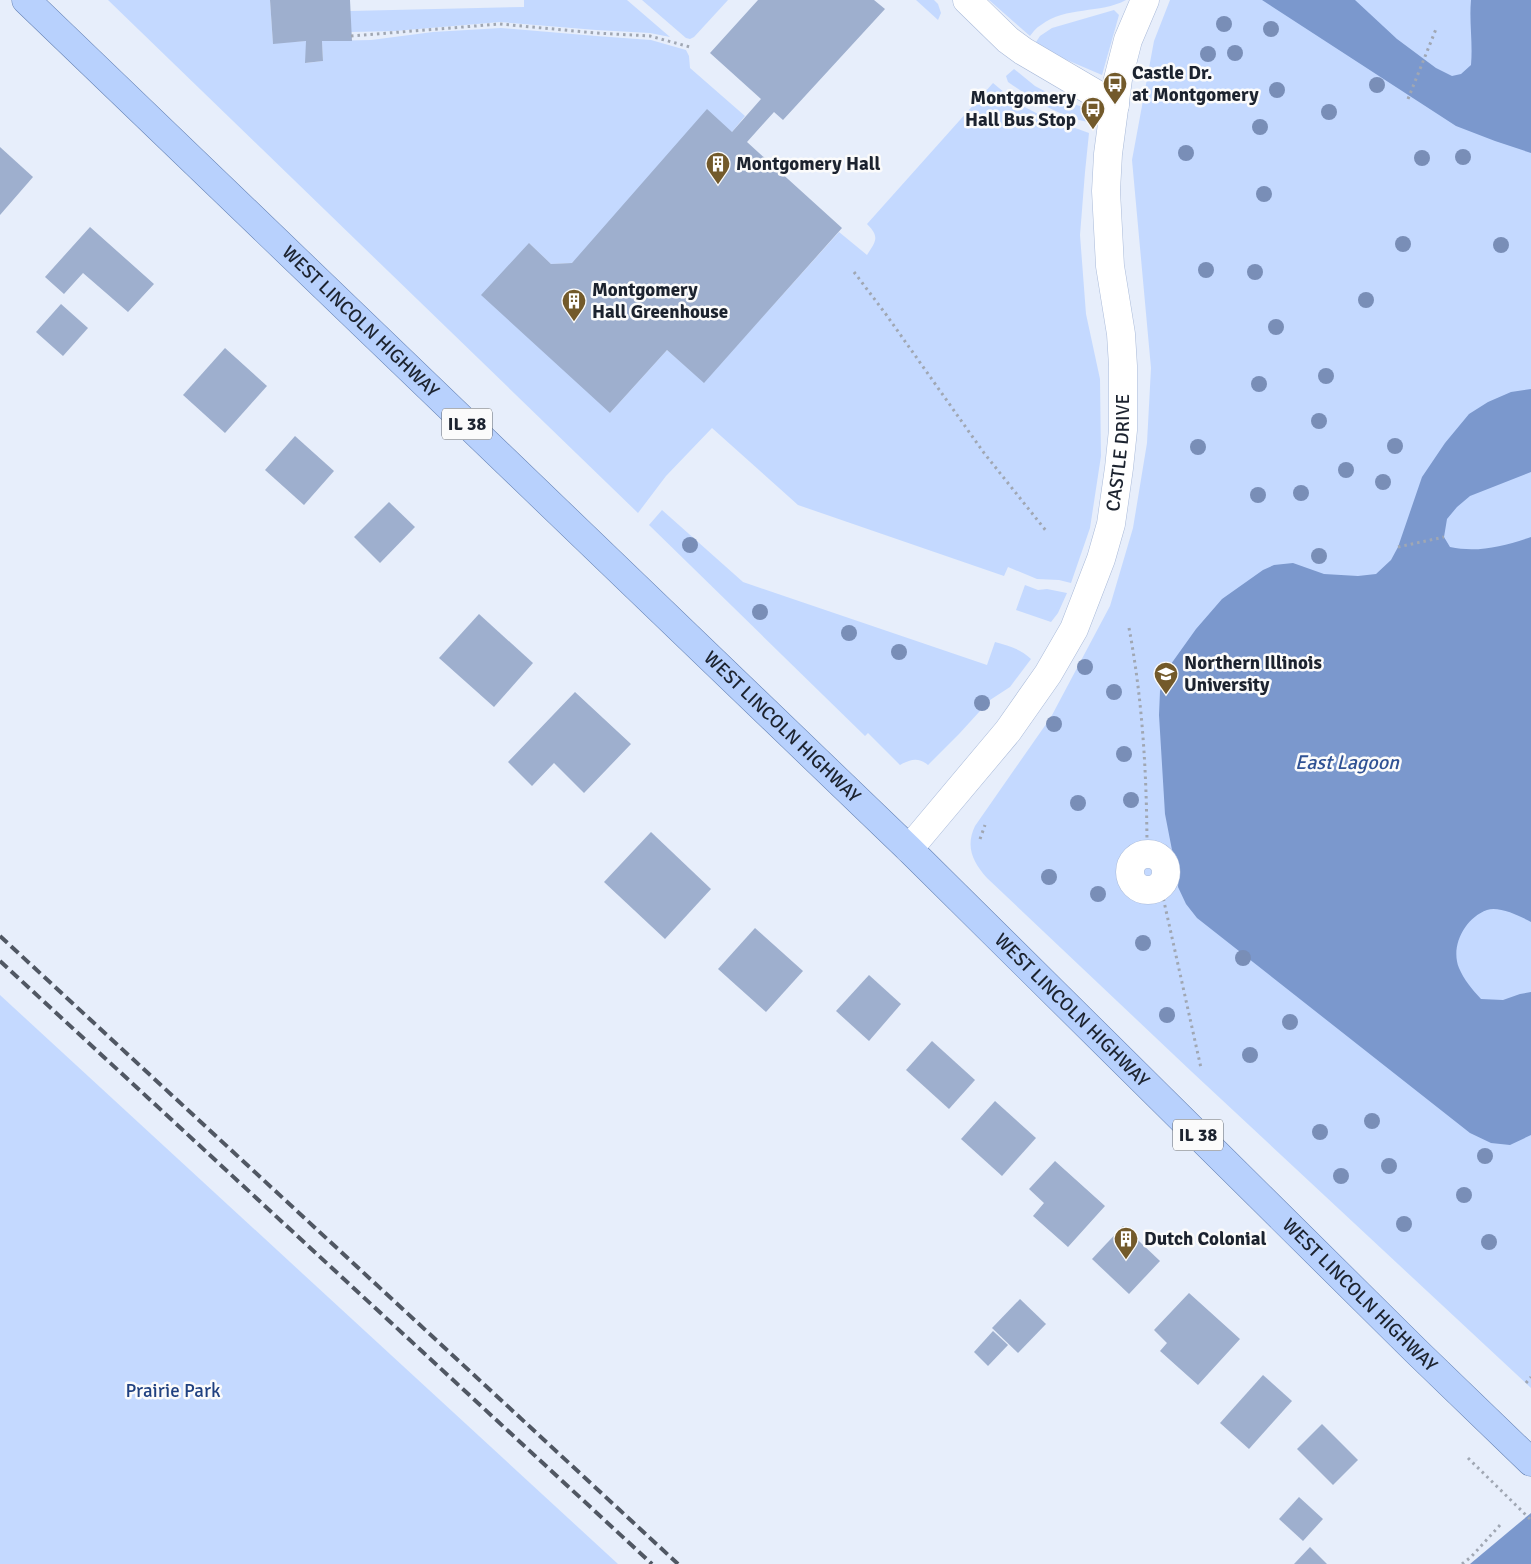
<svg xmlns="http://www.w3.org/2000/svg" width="1531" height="1564" font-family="Signika,sans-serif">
	<rect width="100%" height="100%" fill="#e7eefb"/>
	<g fill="#c4d9ff">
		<path d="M108,0h162l3,43 33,-2v22l17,-2 -1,-20 49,-1 62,-8 68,-4 95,8 55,4 35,10 3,6 1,12 55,48 -13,16 -160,131 -21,1 -22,-21 81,170 57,-63 37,32 135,-150 28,23c9,-14 13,-18 0,-31l126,-141 24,20 25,13 47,17 -4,39 -5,63 6,79 14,65 1,77 -11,72 -19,55 -12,-3 -22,-1 -29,-12 -4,9 -206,-71 -86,-77 -46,48 -28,37z"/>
		<path d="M524,0h103l43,37 -20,-4 -54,-3 -96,-8 -105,9 -44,1 -1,-21 174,-4z"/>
		<path d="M642,0h86l-34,37 -4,2 -4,-1z"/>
		<path d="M916,0h18l4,4 3,9 -3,7z"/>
		<path d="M989,0h137c-26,14 -60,6 -85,25 -4,2 -8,7 -11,11z"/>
		<path d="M1170,0h361v1388l-339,-316 -205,-194c-14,-16 -22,-31 -12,-52l76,-109 59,-111 23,-78 14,-85 4,-75 -19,-208 22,-119z"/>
		<path d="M1114,10l5,5 -17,60 -49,-21 -17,-12 4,-6 12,-8z"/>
		<path d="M1014,69l21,17 28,15 27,8 -2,13c-30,-6 -55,-23 -80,-40l-2,-6z"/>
		<path d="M662,510l81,72 244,83 8,-23c14,4 26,7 36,17l-21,28 -20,13 -31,34 -31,31c-10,-8 -17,-6 -28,0l-32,-32 -3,3 -216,-211z"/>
		<path d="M1025,585l13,5 9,-1 20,4 -9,20 -7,9 -35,-12z"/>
		<path d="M0,995l618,569h-618z"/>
	</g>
	<g fill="#7b98cd">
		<path d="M1262,0h93l42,39 39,29 16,8 9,-2 10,-9c2,-23 -2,-43 0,-65h60v153l-36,-12 -39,-15z"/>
		<path d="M1531,389v83l-61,24 -13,11 -10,12 -3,18 6,10c28,6 54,-1 81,-10v385c-11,-6 -32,-16 -44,-12 -22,8 -37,36 -28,58 5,12 13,21 22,31l22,1 17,-6 11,-2v143l-21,10 -19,-2 -21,-10 -273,-215 -11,-14 -8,-17 1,-20 -2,-10 -5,-7 -7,-36 -6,-99 1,-24 11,-27 25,-35 26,-30 41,-29 11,-5 19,-2 31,11 34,2 18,-2 15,-14 7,-13 24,-70 23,-34 24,-29 19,-12 23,-10z"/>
		<path d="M1531,1513v51h-61z"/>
	</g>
	<g fill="#9eafce">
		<path d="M270,0h80l2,41h-30l1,20 -18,2 1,-22 -33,3z"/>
		<path d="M758,0h116l11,9 -102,111 -9,-8 -27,30 95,86 -138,155 -37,-33 -57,63 -129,-118 48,-52 22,21 21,-1 135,-154 25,23 29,-33 -51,-46z"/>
		<path d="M0,147l33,30 -33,38z"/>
		<path d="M90,227l64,57 -26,28 -45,-39 -19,21 -19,-17z"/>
		<path d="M61,304l27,24 -25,28 -27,-24z"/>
		<path d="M225,348l42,38 -42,47 -42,-38z"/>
		<path d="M295,436l39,35 -30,34 -39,-35z"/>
		<path d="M389,502l26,25 -35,36 -26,-26z"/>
		<path d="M479,614l54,49 -39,44 -55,-49z"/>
		<path d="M575,692l56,52 -47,49 -30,-30 -22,23 -24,-24z"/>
		<path d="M651,832l60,57 -46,50 -61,-57z"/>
		<path d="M755,928l48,43 -37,41 -48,-43z"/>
		<path d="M869,975l32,29 -32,37 -33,-30z"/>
		<path d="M932,1041l43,39 -26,29 -43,-39z"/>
		<path d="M995,1101l41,37 -34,38 -41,-37z"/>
		<path d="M1055,1161l50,45 -37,41 -35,-31 11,-13 -15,-14z"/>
		<path d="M1123,1226l37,35 -31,33 -37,-35z"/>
		<path d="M1189,1293l51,46 -42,46 -38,-34 7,-8 -13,-13z"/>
		<path d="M1020,1299l26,25 -28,29 -26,-25z"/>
		<path d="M993,1331l15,14 -20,21 -14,-14z"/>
		<path d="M1263,1375l29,26 -43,48 -29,-26z"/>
		<path d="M1322,1424l36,36 -25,25 -36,-36z"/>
		<path d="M1299,1497l24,22 -20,22 -24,-22z"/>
		<path d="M1310,1547l17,17h-33z"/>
	</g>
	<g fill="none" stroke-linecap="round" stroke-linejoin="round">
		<defs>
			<g id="minor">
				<path d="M967,0l41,40 15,11 92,54"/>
				<path id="s1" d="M909,849l99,-118 40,-57 26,-45 27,-70 10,-35 8,-56 4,-38v-64l-2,-32 -11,-68 -4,-75 2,-37 10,-75 10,-39 17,-40"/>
				<circle cx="1148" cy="872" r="18"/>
			</g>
			<g id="major">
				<path id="s2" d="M26,0l883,849 507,502 115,111"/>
			</g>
		</defs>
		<use href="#minor" stroke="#a9bad9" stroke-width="29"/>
		<use href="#major" stroke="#6380b4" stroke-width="29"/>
		<g stroke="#a0a7b3" stroke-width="3" stroke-dasharray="2.5 4" stroke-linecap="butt">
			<path d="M351,36l149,-12 96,9 54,3 40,11"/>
			<path d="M1408,99l28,-70"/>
			<path d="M854,272l31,41 99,140 63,79"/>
			<path d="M1398,547l46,-10"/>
			<path d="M1129,628c14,74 18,151 18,226 20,1 24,20 11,33l5,10 38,171"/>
			<path d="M980,839l5,-14"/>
			<path d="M1526,1383l5,-6"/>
			<path d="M1462,1564l9,-7 30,-33"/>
		</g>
		<use href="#minor" stroke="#fff" stroke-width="28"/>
		<use href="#major" stroke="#b8d1fd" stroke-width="28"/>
		<g stroke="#505763" stroke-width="4" stroke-dasharray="10 5" stroke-linecap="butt">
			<path d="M0,936l678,628"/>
			<path d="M0,961l652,603"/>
		</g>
		<path stroke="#a0a7b3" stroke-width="3" stroke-dasharray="2.5 4" stroke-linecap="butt" d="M1468,1458l63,62"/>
	</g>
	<g fill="#798eb7">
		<circle cx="1224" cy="24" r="8"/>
		<circle cx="1271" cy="29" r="8"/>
		<circle cx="1235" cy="53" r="8"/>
		<circle cx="1208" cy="54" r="8"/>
		<circle cx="1377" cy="85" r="8"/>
		<circle cx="1277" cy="90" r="8"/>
		<circle cx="1329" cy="112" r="8"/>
		<circle cx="1260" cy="127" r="8"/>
		<circle cx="1186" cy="153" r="8"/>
		<circle cx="1463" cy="157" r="8"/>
		<circle cx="1422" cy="158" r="8"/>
		<circle cx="1264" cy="194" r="8"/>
		<circle cx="1403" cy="244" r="8"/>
		<circle cx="1501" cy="245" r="8"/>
		<circle cx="1206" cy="270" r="8"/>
		<circle cx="1255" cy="272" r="8"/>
		<circle cx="1366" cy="300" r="8"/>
		<circle cx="1276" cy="327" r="8"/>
		<circle cx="1326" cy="376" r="8"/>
		<circle cx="1259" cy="384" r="8"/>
		<circle cx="1319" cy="421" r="8"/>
		<circle cx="1395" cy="446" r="8"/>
		<circle cx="1198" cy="447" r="8"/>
		<circle cx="1346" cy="470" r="8"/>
		<circle cx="1383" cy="482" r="8"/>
		<circle cx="1301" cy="493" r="8"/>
		<circle cx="1258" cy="495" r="8"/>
		<circle cx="690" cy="545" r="8"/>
		<circle cx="1319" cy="556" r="8"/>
		<circle cx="760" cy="612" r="8"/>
		<circle cx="849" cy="633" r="8"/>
		<circle cx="899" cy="652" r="8"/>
		<circle cx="1085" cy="667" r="8"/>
		<circle cx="1114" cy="692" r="8"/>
		<circle cx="982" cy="703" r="8"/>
		<circle cx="1054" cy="724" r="8"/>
		<circle cx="1124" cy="754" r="8"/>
		<circle cx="1131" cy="800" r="8"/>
		<circle cx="1078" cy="803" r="8"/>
		<circle cx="1049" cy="877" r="8"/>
		<circle cx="1098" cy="894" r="8"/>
		<circle cx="1143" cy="943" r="8"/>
		<circle cx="1243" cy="958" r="8"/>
		<circle cx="1167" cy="1015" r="8"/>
		<circle cx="1290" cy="1022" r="8"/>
		<circle cx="1250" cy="1055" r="8"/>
		<circle cx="1372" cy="1121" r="8"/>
		<circle cx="1320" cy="1132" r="8"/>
		<circle cx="1485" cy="1156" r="8"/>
		<circle cx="1389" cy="1166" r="8"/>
		<circle cx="1341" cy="1176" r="8"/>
		<circle cx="1464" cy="1195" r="8"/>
		<circle cx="1404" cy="1224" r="8"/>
		<circle cx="1489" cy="1242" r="8"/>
	</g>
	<defs>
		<symbol id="bus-pin" viewBox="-11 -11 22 30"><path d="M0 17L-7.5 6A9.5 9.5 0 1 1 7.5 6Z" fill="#735a2b" stroke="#fbfbfb"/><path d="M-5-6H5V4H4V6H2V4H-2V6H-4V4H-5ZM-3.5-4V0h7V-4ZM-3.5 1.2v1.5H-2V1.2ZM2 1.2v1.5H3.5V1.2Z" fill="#fff"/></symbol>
		<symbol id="building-pin" viewBox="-11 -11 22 30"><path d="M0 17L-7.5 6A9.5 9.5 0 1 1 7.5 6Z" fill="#735a2b" stroke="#fbfbfb"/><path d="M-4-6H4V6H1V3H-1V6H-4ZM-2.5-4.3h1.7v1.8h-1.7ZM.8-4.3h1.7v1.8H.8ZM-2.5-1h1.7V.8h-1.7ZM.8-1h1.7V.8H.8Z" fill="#fff"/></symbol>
		<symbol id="university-pin" viewBox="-11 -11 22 30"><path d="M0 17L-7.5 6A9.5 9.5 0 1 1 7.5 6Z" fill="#735a2b" stroke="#fbfbfb"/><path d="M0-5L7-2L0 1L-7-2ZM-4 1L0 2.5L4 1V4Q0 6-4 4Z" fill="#fff"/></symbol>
	</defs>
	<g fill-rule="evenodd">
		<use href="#bus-pin" x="1101" y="70" width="28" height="38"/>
		<use href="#bus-pin" x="1079" y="95" width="28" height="38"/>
		<use href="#building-pin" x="704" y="150" width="28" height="38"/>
		<use href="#building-pin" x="560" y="287" width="28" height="38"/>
		<use href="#university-pin" x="1152" y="660" width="28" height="38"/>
		<use href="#building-pin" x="1112" y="1225" width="28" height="38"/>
	</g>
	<g text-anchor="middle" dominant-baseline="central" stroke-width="5" stroke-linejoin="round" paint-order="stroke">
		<g fill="#fbfbfb" stroke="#5f646c" stroke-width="1">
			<rect x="442" y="408.5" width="50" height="31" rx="4"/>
			<rect x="1173" y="1119.5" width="50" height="31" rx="4"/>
		</g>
		<g font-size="18" font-weight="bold" fill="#1c232f">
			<text x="467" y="424">IL 38</text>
			<text x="1198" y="1135">IL 38</text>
		</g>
		<g font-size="19" font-weight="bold" fill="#1c232f" stroke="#fbfbfb" text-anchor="start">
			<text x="1132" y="73">Castle Dr.<tspan x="1132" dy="22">at Montgomery</tspan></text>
			<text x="1076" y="98" text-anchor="end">Montgomery<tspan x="1076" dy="22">Hall Bus Stop</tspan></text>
			<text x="736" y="164">Montgomery Hall</text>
			<text x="592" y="290">Montgomery<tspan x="592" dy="22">Hall Greenhouse</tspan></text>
			<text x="1184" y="663">Northern Illinois<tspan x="1184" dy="22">University</tspan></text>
			<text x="1144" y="1239">Dutch Colonial</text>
		</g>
		<g font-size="19" fill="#1c232f" stroke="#fbfbfb">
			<text stroke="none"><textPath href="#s2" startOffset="464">WEST LINCOLN HIGHWAY</textPath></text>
			<text stroke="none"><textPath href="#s1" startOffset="459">CASTLE DRIVE</textPath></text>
			<text stroke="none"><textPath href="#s2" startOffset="1049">WEST LINCOLN HIGHWAY</textPath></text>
			<text stroke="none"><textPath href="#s2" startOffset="1454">WEST LINCOLN HIGHWAY</textPath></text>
			<text stroke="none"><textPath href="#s2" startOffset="1859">WEST LINCOLN HIGHWAY</textPath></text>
		</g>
		<g font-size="19" fill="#1f4080" stroke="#fbfbfb">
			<text x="173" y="1391">Prairie Park</text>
		</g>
		<g font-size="20" font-style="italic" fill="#305294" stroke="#fbfbfb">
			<text x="1347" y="762">East Lagoon</text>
		</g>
	</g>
</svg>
